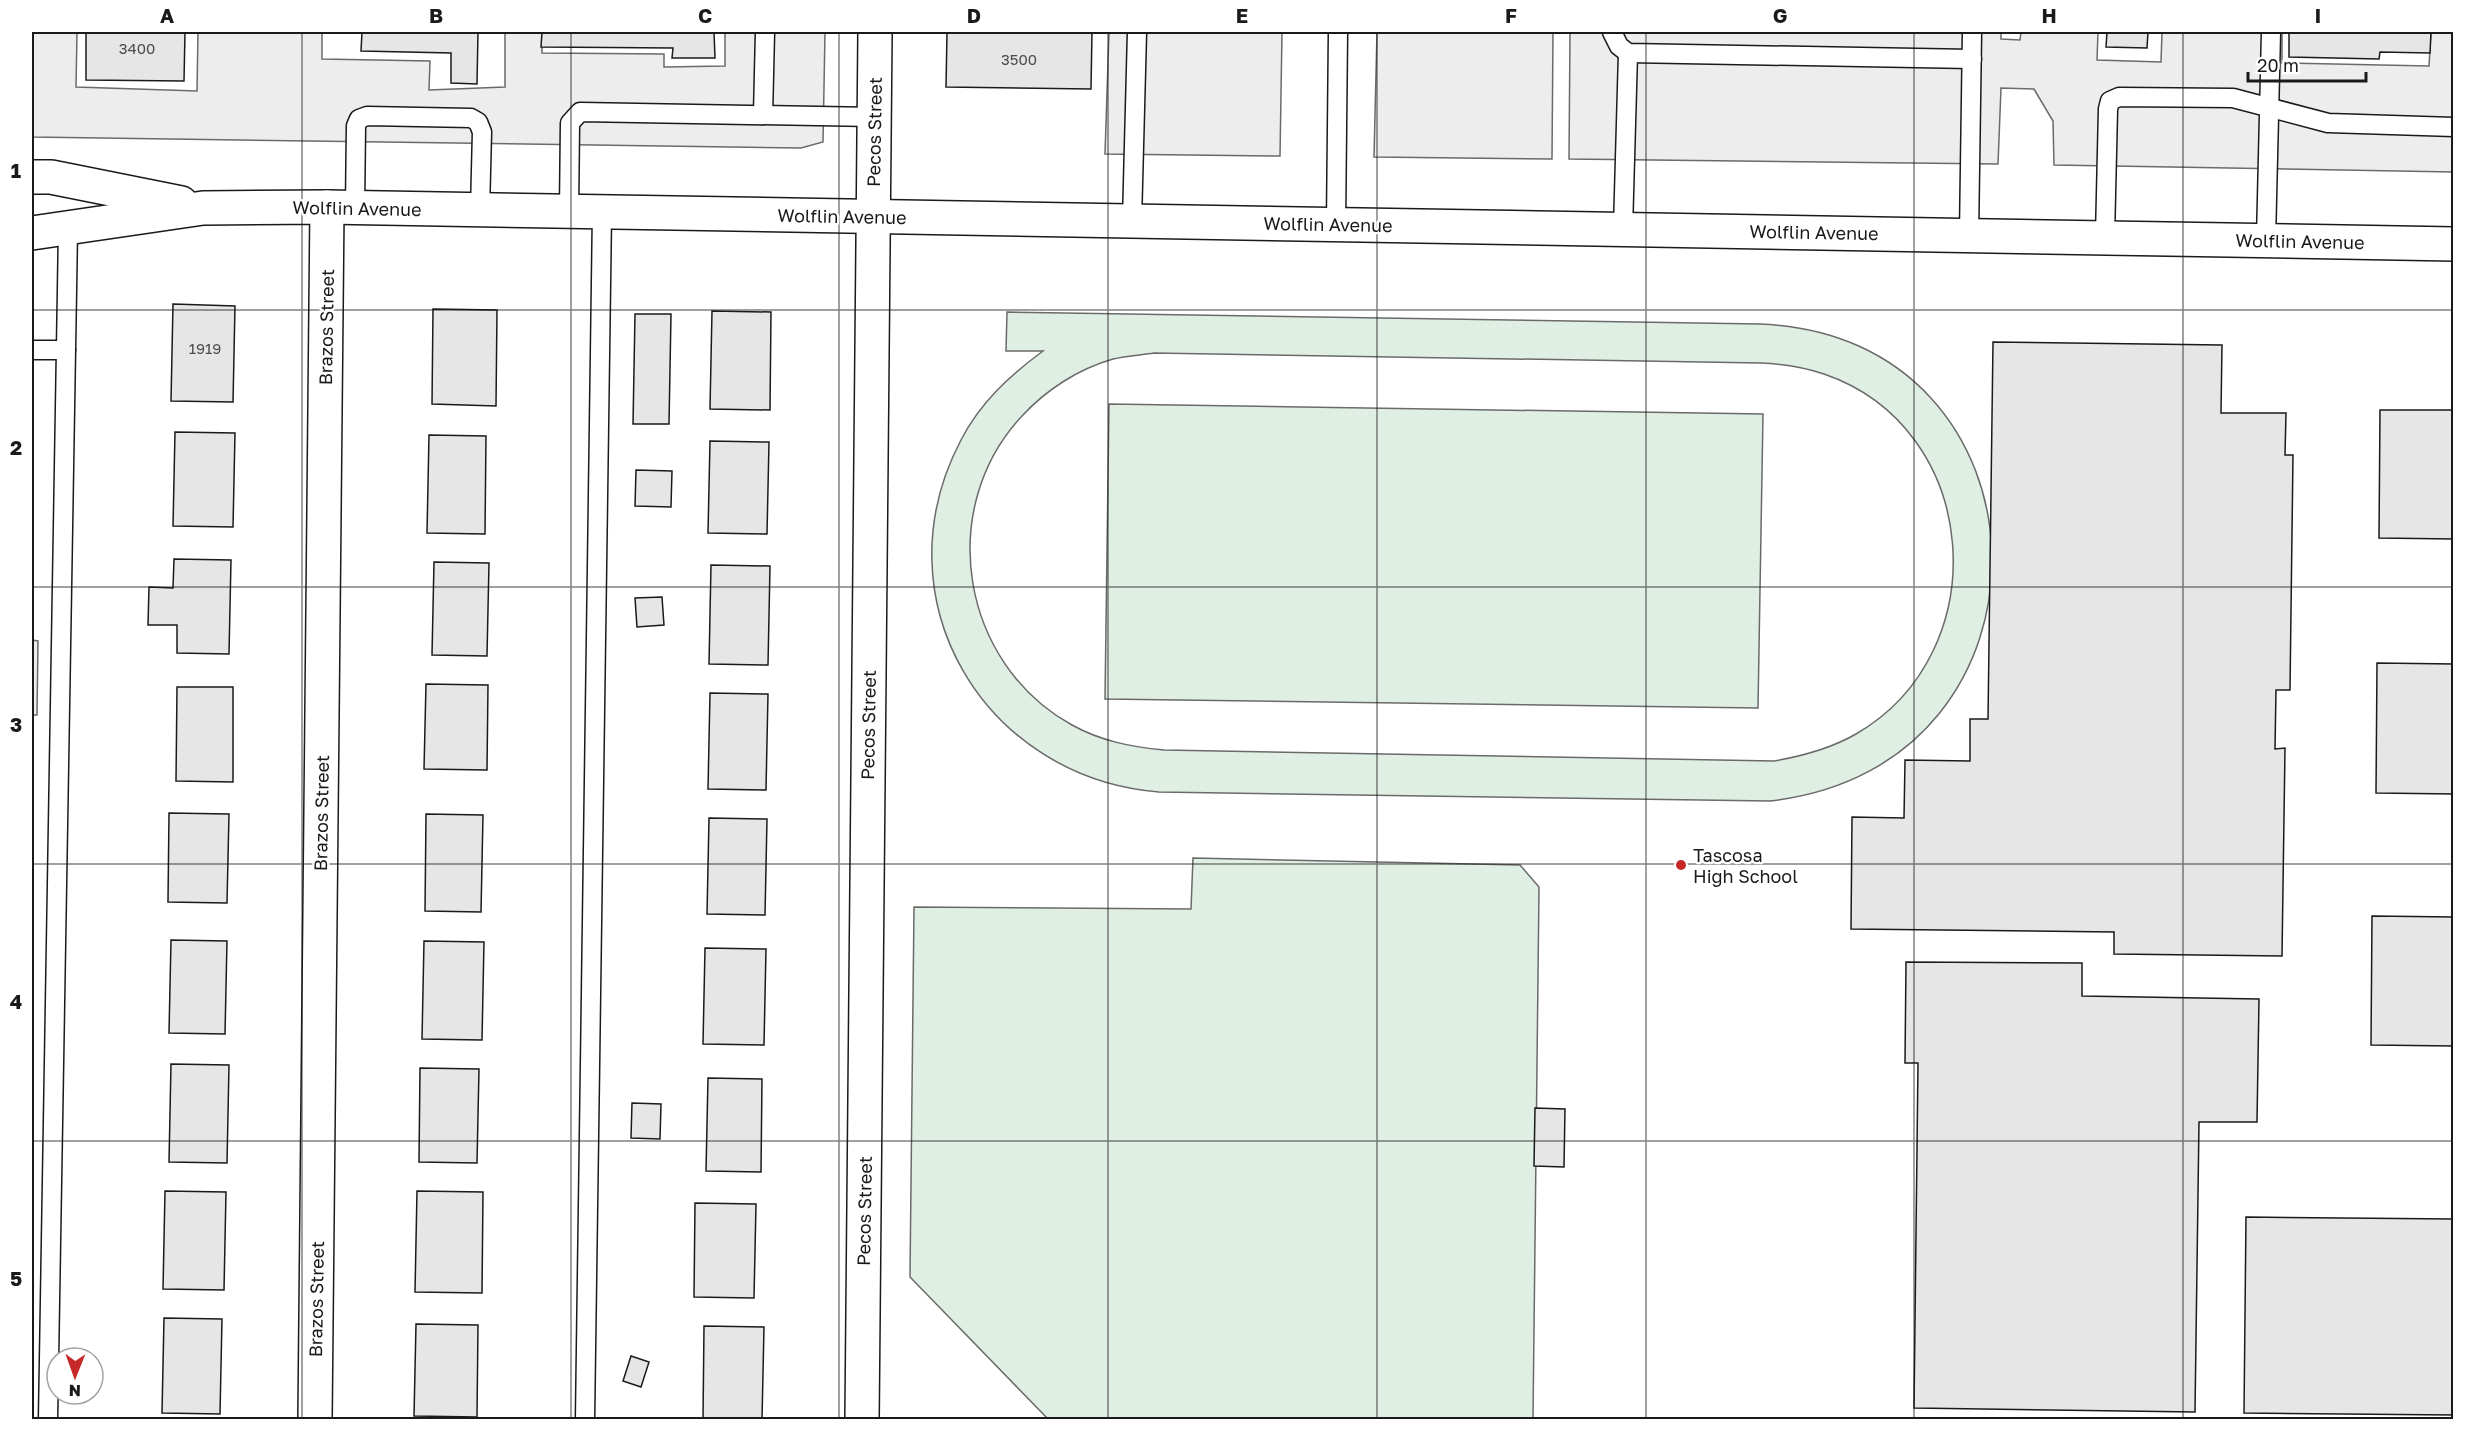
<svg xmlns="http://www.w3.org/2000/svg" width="2485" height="1451" font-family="'Golos Text',sans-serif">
	<rect width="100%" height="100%" fill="#fff"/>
	<g fill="#e0efe3" stroke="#6a6a6a" stroke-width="1.5" fill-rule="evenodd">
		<path d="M1007,312l753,12c301,11 314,443 10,477l-611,-9c-175,-14 -282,-193 -198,-352 19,-37 48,-64 82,-89h-37zM1154,353l607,10c22,1 42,4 63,11 158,54 174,278 32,360 -26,15 -53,22 -82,27l-610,-11c-33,-3 -63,-9 -92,-25 -111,-61 -137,-216 -50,-309 24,-26 56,-47 91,-57 13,-3 28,-4 41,-6z"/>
		<path d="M1109,404l654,10 -5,294 -653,-9z"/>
		<path d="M1193,858l327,7 19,22 -6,532h-485l-138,-142 4,-370 277,2z"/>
	</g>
	<g fill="#ededed" stroke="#6a6a6a" stroke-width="1.5">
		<path d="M32,32h45l-1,55 121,4 1,-59h124v27l108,2 -1,29 76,-3v-55h37v21l122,1v13l61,-1v-34h100l-2,110 -22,6 -769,-11z"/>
		<path d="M1109,32h173l-2,124 -175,-2z"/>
		<path d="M1377,32h176l-1,127 -178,-2z"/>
		<path d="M1570,32h431v7l19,1 1,-8h77l-1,28 64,2 1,-30h120v31l147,3 2,-34h22v140l-399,-7 -1,-44 -19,-32 -33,-1 -3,76 -429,-5z"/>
		<path d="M32,640l6,1 -1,74h-5z"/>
	</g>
	<g fill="#e6e6e6" stroke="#1a1a1a" stroke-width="1.5">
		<path d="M86,32h99l-1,49 -98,-1z"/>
		<path d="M362,32h116l-1,52 -26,-1v-30l-90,-2z"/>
		<path d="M542,32h172l1,26h-43l1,-10 -132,-1z"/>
		<path d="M947,32h145l-1,57 -145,-2z"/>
		<path d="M2107,32h41l-1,16 -41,-1z"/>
		<path d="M2289,32h142l-1,21 -50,-1 -1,7 -90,-2z"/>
		<path d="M173,304l62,2 -2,96 -62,-1z"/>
		<path d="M433,309l64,1 -1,96 -64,-2z"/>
		<path d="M712,311l59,1 -1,98 -60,-1z"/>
		<path d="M635,314h36l-2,110h-36z"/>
		<path d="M1993,342l229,3 -1,68h65l-1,42h8l-3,235h-14l-1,59 10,-1 -3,208 -168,-2v-22l-263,-3 1,-112 52,1 1,-58 65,1v-42h18z"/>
		<path d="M2380,410h74v129l-75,-1z"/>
		<path d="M175,432l60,1 -2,94 -60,-1z"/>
		<path d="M429,435l57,1 -1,98 -58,-1z"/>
		<path d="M710,441l59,1 -2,92 -59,-1z"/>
		<path d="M636,470l36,1 -1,36 -36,-1z"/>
		<path d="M174,559l57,1 -2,94 -52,-1v-28h-29l1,-38 24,1z"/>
		<path d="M434,562l55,1 -2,93 -55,-1z"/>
		<path d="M711,565l59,1 -2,99 -59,-1z"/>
		<path d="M662,597l2,28 -27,2 -2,-29z"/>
		<path d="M2377,663l77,1v130l-78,-1z"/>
		<path d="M426,684l62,1 -1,85 -63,-1z"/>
		<path d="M177,687h56v95l-57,-1z"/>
		<path d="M710,693l58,1 -2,96 -58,-1z"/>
		<path d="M169,813l60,1 -2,89 -59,-1z"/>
		<path d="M426,814l57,1 -2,97 -56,-1z"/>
		<path d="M709,818l58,1 -2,96 -58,-1z"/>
		<path d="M2372,916l82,1v129l-83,-1z"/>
		<path d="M171,940l56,1 -2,93 -56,-1z"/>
		<path d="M424,941l60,1 -2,98 -60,-1z"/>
		<path d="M705,948l61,1 -2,96 -61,-1z"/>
		<path d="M1906,962l176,1v33l177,3 -2,123h-58l-4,290 -281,-4 4,-345h-13z"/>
		<path d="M171,1064l58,1 -2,98 -58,-1z"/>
		<path d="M420,1068l59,1 -2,94 -58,-1z"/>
		<path d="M708,1078l54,1 -1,93 -55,-1z"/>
		<path d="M632,1103l29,1 -1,35 -29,-1z"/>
		<path d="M1535,1108l30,1 -1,58 -30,-1z"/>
		<path d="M165,1191l61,1 -2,98 -61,-1z"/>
		<path d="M417,1191l66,1 -1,101 -67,-1z"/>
		<path d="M695,1203l61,1 -2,94 -60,-1z"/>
		<path d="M2246,1217l208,2v196l-210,-2z"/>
		<path d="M164,1318l58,1 -2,95 -58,-1z"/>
		<path d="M416,1324l62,1 -1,92 -63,-1z"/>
		<path d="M704,1326l60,1 -2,93h-59z"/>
		<path d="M631,1356l18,6 -8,25 -18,-6z"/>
	</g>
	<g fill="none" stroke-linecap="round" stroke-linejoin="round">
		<defs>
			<g id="service">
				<path d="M1612,32l7,14 9,7 344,6"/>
				<path d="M763,115l2,-83"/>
				<path d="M355,208l1,-82 3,-7 8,-3 104,2 7,4 4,10 -2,78"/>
				<path d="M569,211l1,-88 10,-11 294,5"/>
				<path d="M1132,221l5,-189"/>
				<path d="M1336,225l2,-193"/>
				<path d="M1623,229l5,-176"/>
				<path d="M1969,235l3,-203"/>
				<path d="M2105,237l3,-128 2,-8 9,-4 114,1 95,25 126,4"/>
				<path d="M2266,240l5,-208"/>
				<path d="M32,350h34"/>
				<path d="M48,1420l20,-1190"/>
				<path d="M585,1420l17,-1208"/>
			</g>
			<path id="minor" d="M315,1420l12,-1213"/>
			<path id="tertiary" d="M862,1420l13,-1388"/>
			<g id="secondary">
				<path d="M32,177h19l130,26"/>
				<path d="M32,233l171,-25 124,-1 2127,37"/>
			</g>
		</defs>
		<use href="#service" stroke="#1a1a1a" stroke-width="21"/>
		<use href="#minor" stroke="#1a1a1a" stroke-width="36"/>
		<use href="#tertiary" stroke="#1a1a1a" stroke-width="36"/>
		<use href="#secondary" stroke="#1a1a1a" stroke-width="36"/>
		<use href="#service" stroke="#fff" stroke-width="18"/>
		<use href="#minor" stroke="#fff" stroke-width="33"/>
		<use href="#tertiary" stroke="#fff" stroke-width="33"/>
		<use href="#secondary" stroke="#fff" stroke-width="33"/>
	</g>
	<path fill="none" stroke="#1a1a1a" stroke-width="1.5" stroke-opacity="0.55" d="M302,32v1388M571,32v1388M839,32v1388M1108,32v1388M1377,32v1388M1646,32v1388M1914,32v1388M2183,32v1388M32,310h2422M32,587h2422M32,864h2422M32,1141h2422"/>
	<circle fill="#c62828" stroke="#fff" stroke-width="2" cx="1681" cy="865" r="6"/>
	<g text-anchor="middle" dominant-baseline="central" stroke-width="4.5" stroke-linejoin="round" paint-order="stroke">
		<g font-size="15" fill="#4d4d4d">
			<text x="137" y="48">3400</text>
			<text x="1019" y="59">3500</text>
			<text x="205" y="348">1919</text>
		</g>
		<g font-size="18" fill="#1a1a1a" stroke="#fff">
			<text transform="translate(874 132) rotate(-89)">Pecos Street</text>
			<text transform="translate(357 208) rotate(1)">Wolflin Avenue</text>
			<text transform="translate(842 216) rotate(1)">Wolflin Avenue</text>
			<text transform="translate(1328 224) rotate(1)">Wolflin Avenue</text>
			<text transform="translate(1814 232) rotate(1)">Wolflin Avenue</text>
			<text transform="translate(2300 241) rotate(1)">Wolflin Avenue</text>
			<text transform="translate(326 327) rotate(-89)">Brazos Street</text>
			<text transform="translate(868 725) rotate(-89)">Pecos Street</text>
			<text transform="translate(321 813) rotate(-89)">Brazos Street</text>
			<text transform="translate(864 1211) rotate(-89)">Pecos Street</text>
			<text transform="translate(316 1299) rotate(-89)">Brazos Street</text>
		</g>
		<g font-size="18" fill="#1a1a1a" stroke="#fff" text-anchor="start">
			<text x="1693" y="855">Tascosa<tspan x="1693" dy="21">High School</tspan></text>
		</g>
	</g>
	<rect width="2485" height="1451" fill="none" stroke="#ffffff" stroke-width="66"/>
	<g transform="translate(75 1376) rotate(181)"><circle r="28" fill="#ffffff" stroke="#a3a3a3" stroke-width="1.5"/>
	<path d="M0-4.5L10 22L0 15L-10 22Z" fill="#c62828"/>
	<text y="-9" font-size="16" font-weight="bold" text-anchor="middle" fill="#1a1a1a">N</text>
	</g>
	<path d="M2248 72v9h118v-9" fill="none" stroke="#1a1a1a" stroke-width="3"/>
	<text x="2257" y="72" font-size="18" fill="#1a1a1a" stroke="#ffffff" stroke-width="4.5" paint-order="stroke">20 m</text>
	<rect x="33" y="33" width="2419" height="1385" fill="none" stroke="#1a1a1a" stroke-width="2"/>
	<g font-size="20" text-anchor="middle" font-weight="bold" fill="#1a1a1a">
		<text x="167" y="23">A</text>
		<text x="436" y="23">B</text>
		<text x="705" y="23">C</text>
		<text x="974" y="23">D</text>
		<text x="1242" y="23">E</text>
		<text x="1511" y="23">F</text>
		<text x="1780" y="23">G</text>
		<text x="2049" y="23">H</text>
		<text x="2318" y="23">I</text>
		<text x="16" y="178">1</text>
		<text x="16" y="455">2</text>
		<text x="16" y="732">3</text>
		<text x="16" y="1009">4</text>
		<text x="16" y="1286">5</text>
	</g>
</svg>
